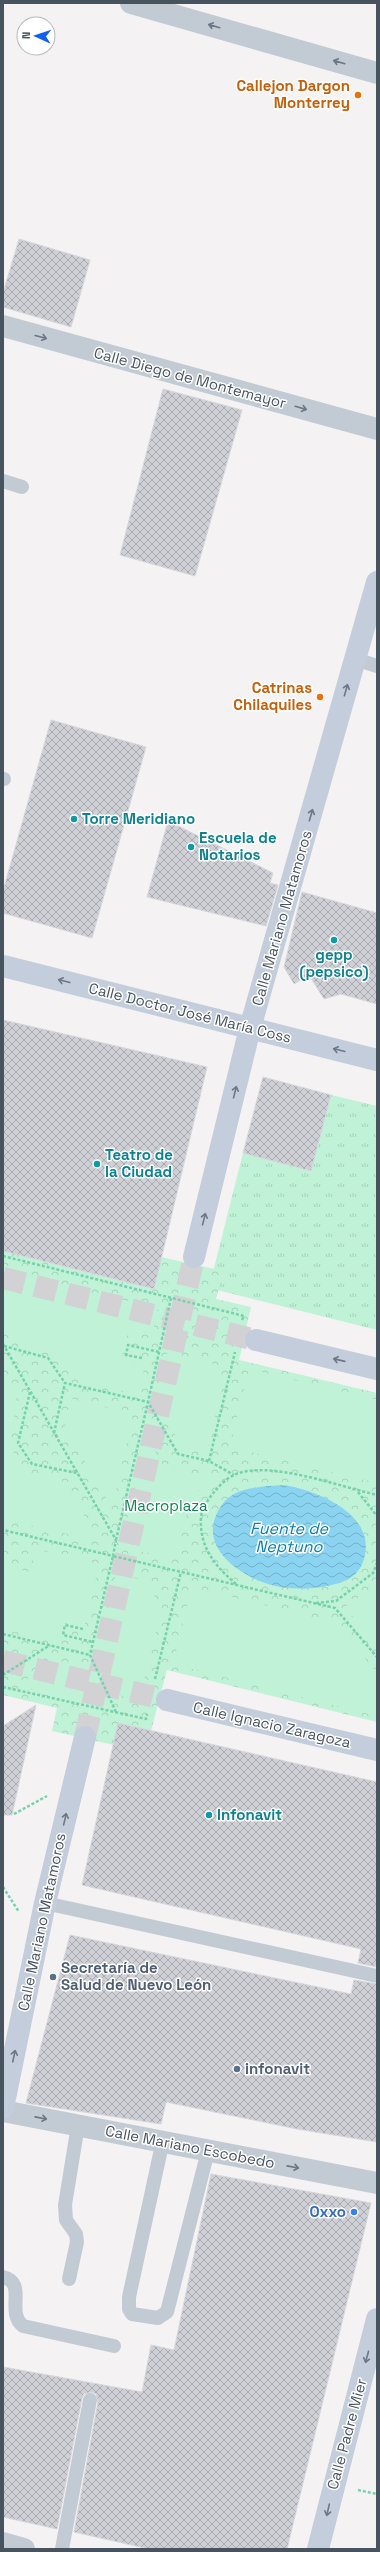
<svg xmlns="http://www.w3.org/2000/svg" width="380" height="2552" font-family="'Space Grotesk',sans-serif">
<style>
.grass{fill:url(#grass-tufts)}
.park{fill:url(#park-crowns)}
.garden{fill:#c0f2d7}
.water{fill:url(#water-waves)}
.building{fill:url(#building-cross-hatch);stroke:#d5d7dd}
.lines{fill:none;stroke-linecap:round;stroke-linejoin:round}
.secondary-tunnel{stroke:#d2d2d5;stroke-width:22;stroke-dasharray:22 11;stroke-linecap:butt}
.path{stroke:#75d2ab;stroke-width:2.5;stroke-dasharray:3 2;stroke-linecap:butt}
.lane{stroke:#c2cbd4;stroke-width:14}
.street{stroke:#c2cbd4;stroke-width:22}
.secondary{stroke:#c4cddb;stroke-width:22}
.oneway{stroke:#6d7783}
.oneway2{stroke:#6d7885}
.food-dot{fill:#e8710a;stroke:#fff;stroke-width:1.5}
.culture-dot{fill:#0f9aa8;stroke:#fff;stroke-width:1.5}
.service-dot{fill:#5c6f8a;stroke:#fff;stroke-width:1.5}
.shop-dot{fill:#3f7fe0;stroke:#fff;stroke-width:1.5}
.labels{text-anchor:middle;stroke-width:3;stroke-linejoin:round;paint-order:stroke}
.food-label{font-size:15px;font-weight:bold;fill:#c56008;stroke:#fff;text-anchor:end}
.street-label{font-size:15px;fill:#485360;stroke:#fff}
.culture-label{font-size:15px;font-weight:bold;fill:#0d838f;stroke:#fff;text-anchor:start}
.park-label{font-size:15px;fill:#138253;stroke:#fff}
.service-label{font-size:15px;font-weight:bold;fill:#4e5e75;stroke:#fff;text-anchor:start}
.shop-label{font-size:15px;font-weight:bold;fill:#366cbe;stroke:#fff;text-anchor:end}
.water-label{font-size:16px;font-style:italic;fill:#067eae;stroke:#fff}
</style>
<defs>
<pattern id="grass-tufts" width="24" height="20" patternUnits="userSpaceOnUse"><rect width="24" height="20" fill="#c0f2d7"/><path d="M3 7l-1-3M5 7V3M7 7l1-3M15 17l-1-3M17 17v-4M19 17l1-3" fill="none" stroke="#a6d1bb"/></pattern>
<pattern id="park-crowns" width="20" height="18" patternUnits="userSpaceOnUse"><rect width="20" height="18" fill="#c0f2d7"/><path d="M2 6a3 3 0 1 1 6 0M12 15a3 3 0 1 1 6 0" fill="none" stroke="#a6d1bb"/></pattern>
<pattern id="water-waves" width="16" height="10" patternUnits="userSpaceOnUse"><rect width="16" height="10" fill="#8bd4f1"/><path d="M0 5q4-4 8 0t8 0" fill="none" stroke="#74afc7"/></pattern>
<pattern id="building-cross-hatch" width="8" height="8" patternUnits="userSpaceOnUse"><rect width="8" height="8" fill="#ced0d6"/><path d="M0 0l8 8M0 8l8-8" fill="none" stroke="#a9abb1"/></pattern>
</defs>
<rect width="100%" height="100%" fill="#f4f2f2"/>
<path class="grass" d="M331,1095L377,1106V1330L209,1288L243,1153L311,1171Z"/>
<path class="park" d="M3,1251L153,1289L161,1257L223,1271L216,1299L251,1307L239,1360L377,1393V1722L167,1670L151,1731L114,1745L52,1731L57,1708L3,1695Z"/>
<path class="garden" d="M3,1272L158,1308L152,1336L128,1331L122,1358L145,1364L138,1394L78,1381L60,1355L17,1342L3,1317Z
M167,1352L214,1364L223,1383L206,1453L182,1447L155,1399Z
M249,1369L377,1400V1483L230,1447Z
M3,1375L17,1400L9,1445L27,1474L65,1482L98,1541L3,1519Z
M72,1399L133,1414L112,1508L65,1427Z
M148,1438L164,1467L218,1479L198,1490L188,1506L177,1559L139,1551L126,1523Z
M26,1547L99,1564L84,1628L65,1623L60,1642L3,1629V1566L40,1574Z
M116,1574L143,1580L162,1607L141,1692L132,1699L118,1695L98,1653Z
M377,1579V1646L345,1607L370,1590Z
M192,1587L335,1623L377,1673V1716L173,1664Z
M64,1661L85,1665L99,1698L89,1704L33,1691L27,1679Z"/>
<path class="water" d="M283,1485C317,1490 377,1514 364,1559C361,1571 351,1580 339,1583C320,1589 300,1590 280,1587C250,1582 202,1554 215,1518C219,1507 226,1497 238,1492C252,1487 268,1486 283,1485Z"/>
<path class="building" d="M19,239L90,260L71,327L3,307V293Z
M163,389L242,410L195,576L120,555Z
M51,720L146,747L92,938L3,913V891Z
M168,821L273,873L270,883L278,885L266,926L147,897Z
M302,892L377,913V1004L341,994L324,999L309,975L294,984L284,967Z
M3,1020L207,1067L154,1289L3,1251Z
M263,1077L331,1095L311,1171L243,1153Z
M36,1705L12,1815H3V1726Z
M118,1723L377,1782V1967L358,1963L361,1949L82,1885Z
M70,1935L351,1994L354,1980L377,1984V2142L297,2129L166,2102L161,2124L26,2103Z
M211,2174L371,2203L287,2549H149L74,2532L98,2402L96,2394L91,2392L84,2394L82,2398L57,2529L3,2517V2367L142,2392L151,2345L174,2350Z"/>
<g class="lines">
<path class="secondary-tunnel" d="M3,1278L256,1340
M3,1661L167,1700
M85,1737L194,1257"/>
<path class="path" d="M3,1256L244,1316L242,1320
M171,1298L148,1402L178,1454L209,1461L234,1475
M3,1344L116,1540L113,1556L3,1530
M4,1346L48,1358L65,1383
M142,1358L126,1355L128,1345L159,1352
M30,1392L18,1443L32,1464L77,1473
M54,1433L65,1383L148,1402L116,1540
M209,1461L235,1352
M358,1492L377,1516
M236,1584C215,1566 199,1547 201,1517C202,1508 209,1498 215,1491C220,1485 227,1478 234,1475C267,1459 341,1487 377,1495
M316,1603L336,1601L373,1573L377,1563
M83,1629L65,1625L63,1635L93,1642
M3,1634L90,1655
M3,1675L50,1645
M155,1679L181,1572
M3,1687L146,1719L147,1714
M116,1712L90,1655L113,1556L335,1608L377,1657
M14,1814L47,1796
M3,1887L19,1912
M358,2490L377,2494"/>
<path class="lane" d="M3,481L22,487
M355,659L377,666
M3,779H4
M45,1903L377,1976
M163,2140L129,2297V2309L132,2314L158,2318L167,2312L208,2151
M3,2277C28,2283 5,2312 23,2326L114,2346
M69,2279L77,2242L76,2234L66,2220L65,2205L78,2125
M62,2549L90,2400"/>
<path class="street" d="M131,3L377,73
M3,326L377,429
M3,2111L377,2183
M3,2543L24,2549"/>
<path class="secondary" d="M3,966L377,1060
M194,1257L250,1028L377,582
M256,1340L377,1369
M167,1700L377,1750
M3,2108L45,1903L85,1737
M318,2549L377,2319"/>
</g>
<defs><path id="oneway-shaft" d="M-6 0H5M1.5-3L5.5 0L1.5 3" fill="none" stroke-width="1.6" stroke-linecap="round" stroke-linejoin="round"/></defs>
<g class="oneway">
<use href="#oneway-shaft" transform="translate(214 26) rotate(-164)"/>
<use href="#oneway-shaft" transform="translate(339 62) rotate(-164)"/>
<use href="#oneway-shaft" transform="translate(41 337) rotate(15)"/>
<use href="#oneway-shaft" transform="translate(301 408) rotate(16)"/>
<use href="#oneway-shaft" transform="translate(41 2118) rotate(11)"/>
<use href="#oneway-shaft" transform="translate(293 2167) rotate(11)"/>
</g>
<g class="oneway2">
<use href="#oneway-shaft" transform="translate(346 690) rotate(-74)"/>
<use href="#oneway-shaft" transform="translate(311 815) rotate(-74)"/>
<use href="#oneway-shaft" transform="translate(64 981) rotate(-166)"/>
<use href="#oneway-shaft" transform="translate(339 1050) rotate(-166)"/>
<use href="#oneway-shaft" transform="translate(235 1092) rotate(-76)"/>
<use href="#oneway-shaft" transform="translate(204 1219) rotate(-76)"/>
<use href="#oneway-shaft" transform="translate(339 1360) rotate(-167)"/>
<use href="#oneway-shaft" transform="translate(65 1819) rotate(-77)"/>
<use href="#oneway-shaft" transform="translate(14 2056) rotate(-78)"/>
<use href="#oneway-shaft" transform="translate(367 2357) rotate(105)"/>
<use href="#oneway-shaft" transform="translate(328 2510) rotate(103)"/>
</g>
<g class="food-dot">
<circle cx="358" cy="95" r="4"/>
<circle cx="320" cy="697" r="4"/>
</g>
<g class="culture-dot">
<circle cx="74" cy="819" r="4"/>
<circle cx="191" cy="847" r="4"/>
<circle cx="334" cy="940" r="4"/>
<circle cx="97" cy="1164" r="4"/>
<circle cx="209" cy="1815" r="4"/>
</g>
<g class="service-dot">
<circle cx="53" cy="1977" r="4"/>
<circle cx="237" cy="2069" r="4"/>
</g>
<circle class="shop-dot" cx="354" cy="2212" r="4"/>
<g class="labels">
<g class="food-label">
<text x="350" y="91">Callejon Dargon<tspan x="350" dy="17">Monterrey</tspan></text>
<text x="312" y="693">Catrinas<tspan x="312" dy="17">Chilaquiles</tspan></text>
</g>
<g class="street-label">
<text transform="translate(190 378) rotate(15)" y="5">Calle Diego de Montemayor</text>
<text transform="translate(282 918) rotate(-74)" y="5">Calle Mariano Matamoros</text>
<text transform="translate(190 1013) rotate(14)" y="5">Calle Doctor José María Coss</text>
<text transform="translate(272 1725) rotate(13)" y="5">Calle Ignacio Zaragoza</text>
<text transform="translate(42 1922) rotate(-78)" y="5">Calle Mariano Matamoros</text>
<text transform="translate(190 2147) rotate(11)" y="5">Calle Mariano Escobedo</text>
<text transform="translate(347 2434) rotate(-75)" y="5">Calle Padre Mier</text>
</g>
<g class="culture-label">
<text x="82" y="824">Torre Meridiano</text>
<text x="199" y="843">Escuela de<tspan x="199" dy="17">Notarios</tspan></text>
<text x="334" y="960" text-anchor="middle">gepp<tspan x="334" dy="17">(pepsico)</tspan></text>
<text x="105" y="1160">Teatro de<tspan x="105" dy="17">la Ciudad</tspan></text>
<text x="217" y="1820">Infonavit</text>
</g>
<g class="park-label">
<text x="166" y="1511">Macroplaza</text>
</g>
<g class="service-label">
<text x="61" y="1973">Secretaría de<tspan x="61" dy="17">Salud de Nuevo León</tspan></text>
<text x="245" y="2074">infonavit</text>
</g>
<g class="shop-label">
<text x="346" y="2217">Oxxo</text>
</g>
<g class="water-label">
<text x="289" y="1534">Fuente de<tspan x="289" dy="18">Neptuno</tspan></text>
</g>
</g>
<rect width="380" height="2552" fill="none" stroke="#485360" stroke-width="8"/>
<g transform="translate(36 36) rotate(273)"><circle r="19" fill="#ffffff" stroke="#b6babf"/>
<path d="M0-3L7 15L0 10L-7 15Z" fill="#1161ef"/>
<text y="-6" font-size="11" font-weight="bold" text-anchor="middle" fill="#485360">N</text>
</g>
</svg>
